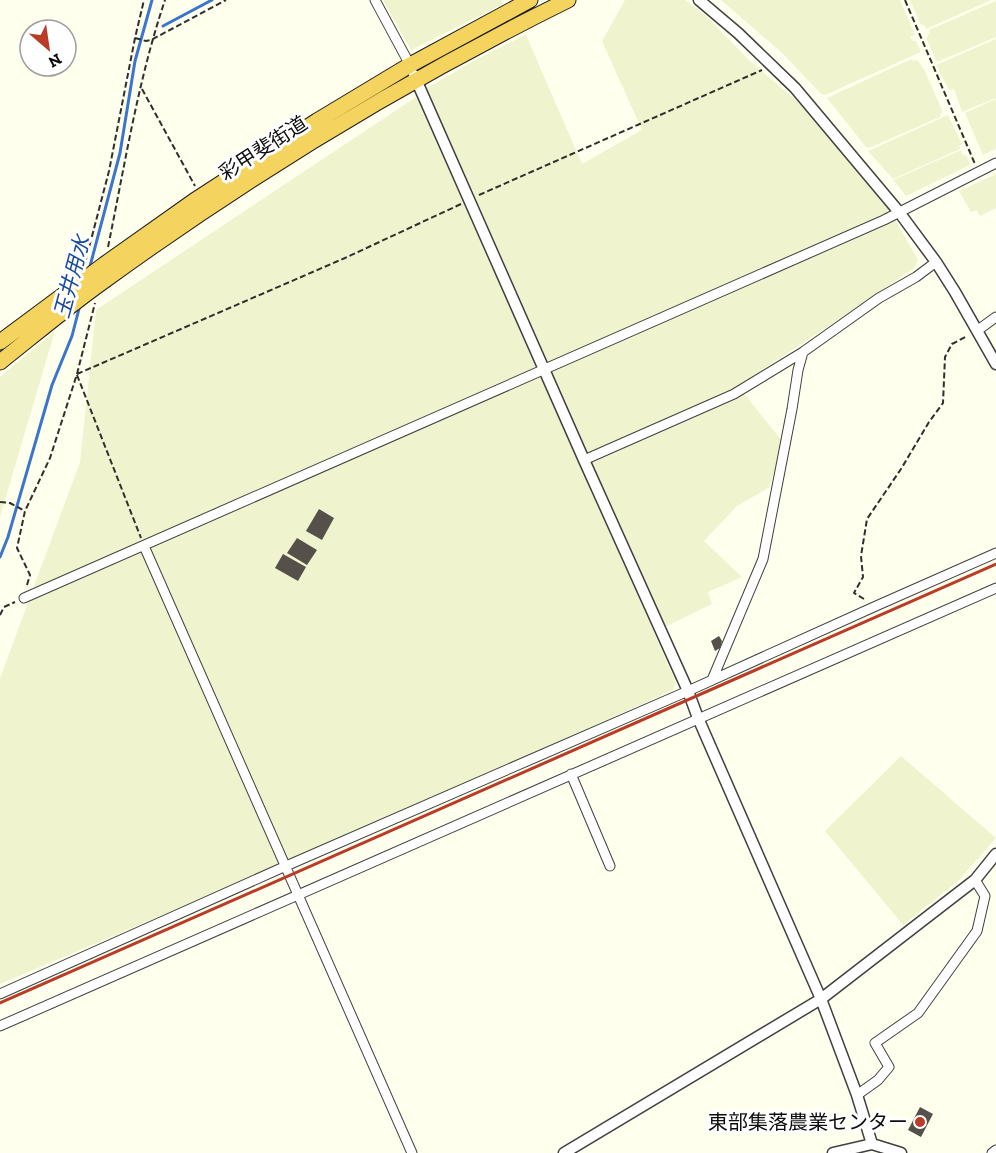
<svg xmlns="http://www.w3.org/2000/svg" width="996" height="1153" font-family="'Zilla Slab','Noto Sans JP',serif">
<style>
.farmland{fill:#f0f4ce}
.lines{fill:none;stroke-linecap:round;stroke-linejoin:round}
.stream{stroke:#3b76cb;stroke-width:3}
.building{fill:#555049}
.minor-casing{stroke:#404040;stroke-width:11}
.tertiary-casing{stroke:#404040;stroke-width:13}
.trunk-casing{stroke:#1e1e1e;stroke-width:17}
.path{stroke:#2f2f2f;stroke-width:2;stroke-dasharray:6 3;stroke-linecap:butt}
.minor{stroke:#fff;stroke-width:9}
.tertiary{stroke:#fff;stroke-width:10}
.trunk{stroke:#f4d45f;stroke-width:15}
.rail{stroke:#ba3c27;stroke-width:3}
.poi-dot{fill:#ba3c27;stroke:#fff;stroke-width:2}
.labels{text-anchor:middle;stroke-width:6;stroke-linejoin:round;paint-order:stroke}
.street-label{font-size:20px;fill:#0d0d0d;stroke:#fff}
.poi-label{font-size:20px;fill:#0d0d0d;stroke:#fff;text-anchor:end}
.water-label{font-size:21px;font-style:italic;fill:#194a9c;stroke:#fff}
</style>
<rect width="100%" height="100%" fill="#ffffed"/>
<path class="farmland" d="M383,0H502L503,4L411,50Z
M625,0H685L704,14L749,60L798,102L858,170L889,209L918,260L914,268L869,299L738,386L782,441L770,487L737,506L704,541L742,577L708,592L712,604L665,627L427,88L475,60L526,35L582,164L642,130L602,41Z
M721,0H900L915,35L910,37L913,41H916L921,52L825,95L821,94L782,53Z
M910,0H991L926,29L924,25H921Z
M996,1V37L937,62L926,38L928,37V34H930L929,30Z
M996,39V98L962,112L954,89L949,90L936,65Z
M911,59L914,61L917,60L924,69L942,110L940,117L869,148L866,147L827,98Z
M416,97L542,377L676,683L673,690L372,826L0,984V678L80,462L96,310Z
M996,99V149L983,155L965,113Z
M948,115L962,144L959,146L960,149L893,179L868,151Z
M961,150L962,154L967,156L970,165L906,196L893,180Z
M996,174V208L980,216L977,210L971,212L959,191Z
M55,331L0,517V377Z
M901,756L996,838L958,881L903,925L825,831Z"/>
<g class="lines">
<path class="stream" d="M163,26L212,0
M89,270L120,153L135,61L152,0
M0,557L8,537L52,385L72,336L80,305"/>
</g>
<path class="building" d="M319,509L334,518L322,540L306,531Z
M297,538L317,550L307,565L287,553Z
M283,554L306,567L298,581L275,568Z
M719,636L722,641L720,648L715,651L711,641Z
M920,1107L933,1114L921,1137L908,1130Z"/>
<g class="lines">
<defs>
<path id="minor" d="M375,0L410,65
M978,330L996,317
M584,460L734,394L803,352L879,298L916,277L936,262
M144,546L412,1153
M24,598L884,220L996,163
M712,680L763,559L792,409L798,370L803,352
M571,774L610,866
M0,994L286,866L688,691L876,606L996,553
M0,1026L996,588
M857,1095L878,1080L889,1067L875,1043L918,1013L977,931L985,896L975,880
M992,1153L996,1150"/>
<path id="tertiary" d="M699,0L738,33L795,88L899,212L936,262L955,292L996,364
M414,75L584,460L688,691L698,718L821,999L857,1095L872,1144
M564,1153L821,999L975,880L996,854
M833,1153L872,1144L901,1153"/>
<path id="trunk" d="M0,342L105,264L194,201L317,121L410,65L530,0
M0,362C33,336 66,308 101,283C248,176 404,81 568,0"/>
</defs>
<use href="#minor" class="minor-casing"/>
<use href="#tertiary" class="tertiary-casing"/>
<use href="#trunk" class="trunk-casing"/>
<path class="path" d="M905,0L975,164
M135,38L146,41L151,40L226,0
M142,89L195,186
M479,195L762,70
M108,247C125,164 138,80 165,0
M85,263L109,171L135,38L144,0
M77,374L345,258L461,204
M77,375L141,538
M0,502L10,503L25,511
M27,585L30,575L17,548L25,511L50,458L77,374L95,303
M864,599L854,593L863,577L861,556L867,519L901,469L929,422L943,403L945,357L952,344L967,336
M0,615L4,607L15,602"/>
<use href="#minor" class="minor"/>
<use href="#tertiary" class="tertiary"/>
<use href="#trunk" class="trunk"/>
<path class="rail" d="M0,1003L996,564"/>
</g>
<circle class="poi-dot" cx="920" cy="1122" r="6"/>
<g class="labels">
<g class="street-label">
<text transform="translate(263 148) rotate(-33)" y="7">彩甲斐街道</text>
</g>
<g class="poi-label">
<text x="908" y="1129">東部集落農業センター</text>
</g>
<g class="water-label">
<text transform="translate(72 277) rotate(-75)" y="7">玉井用水</text>
</g>
</g>
<g transform="translate(48 48) rotate(151)"><circle r="28" fill="#ffffff" stroke="#9e9e9e" stroke-width="1.5"/>
<path d="M0-4.5L10 22L0 15L-10 22Z" fill="#ba3c27"/>
<text y="-9" font-size="16" font-weight="bold" text-anchor="middle" fill="#0d0d0d">N</text>
</g>
</svg>
